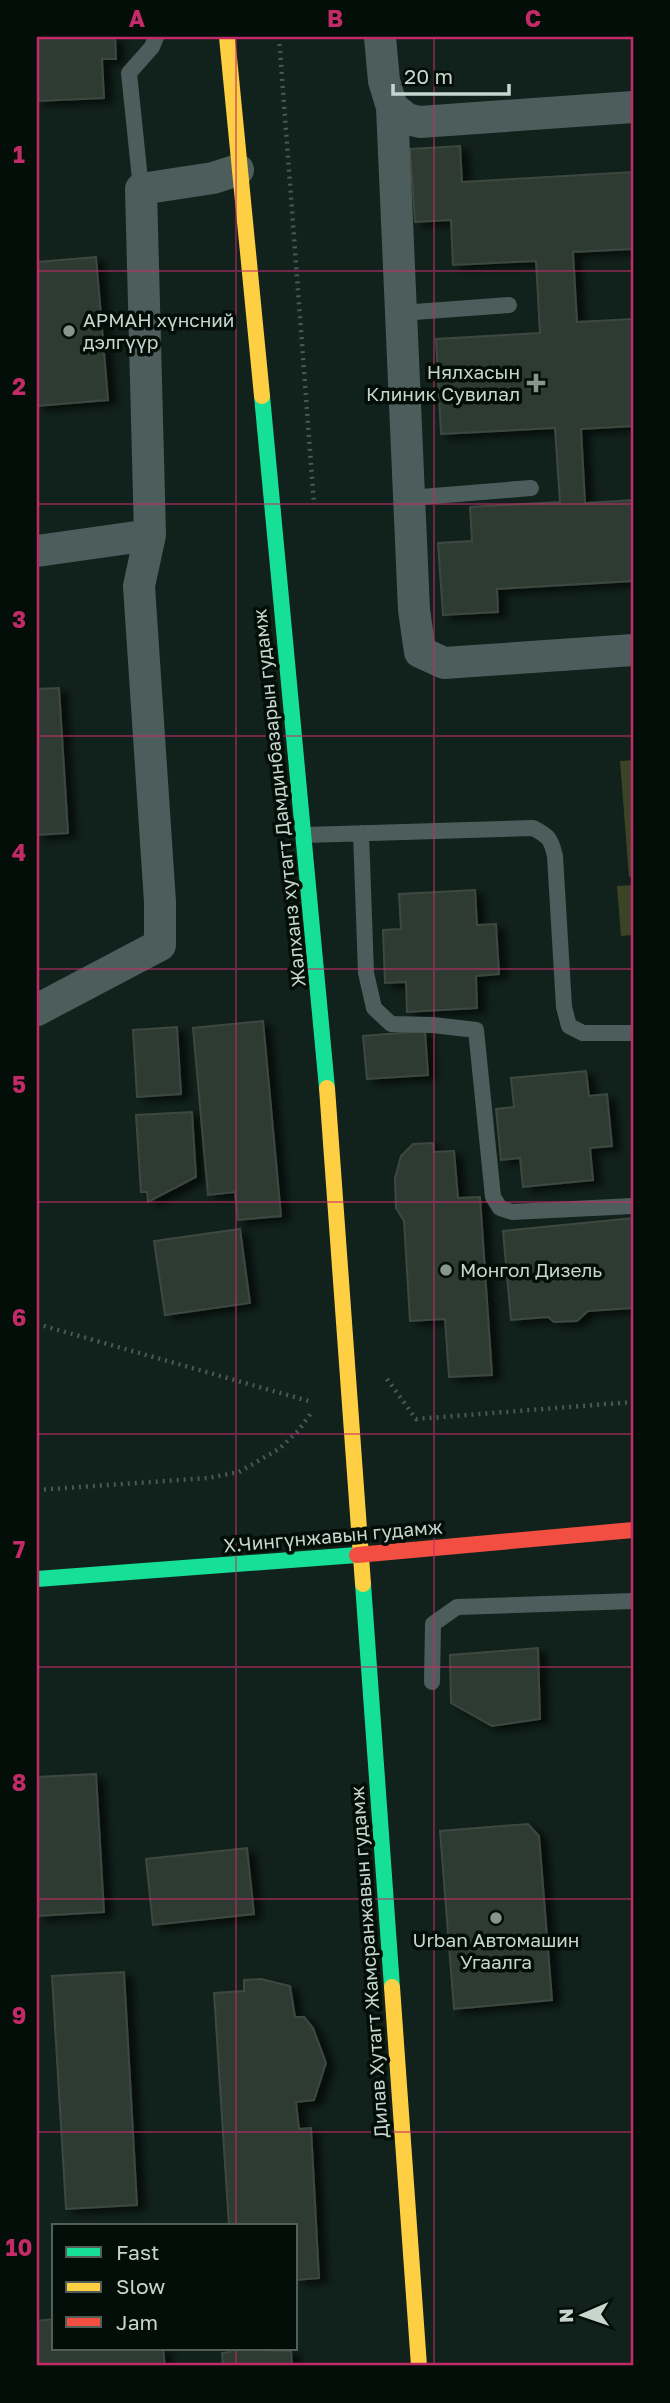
<svg xmlns="http://www.w3.org/2000/svg" width="670" height="2403" font-family="'Golos Text',sans-serif">
<style>
.green{fill:#3b4425}
.building{fill:#2f3a33;stroke:#3d4841;stroke-width:2;filter:url(#shadow)}
.lines{fill:none;stroke-linecap:round;stroke-linejoin:round}
.path{stroke:#4b5856;stroke-width:4.5;stroke-dasharray:2 5;stroke-linecap:butt}
.lane{stroke:#4d5d5c;stroke-width:16}
.street{stroke:#4d5d5c;stroke-width:32}
.fast{stroke:#16e098;stroke-width:16}
.slow{stroke:#ffcf43;stroke-width:16}
.jam{stroke:#f24e42;stroke-width:16}
.grid{fill:none;stroke:#c22b67;stroke-width:2;stroke-opacity:0.55}
.poi-dot{fill:#879790;stroke:#040e09;stroke-width:2.5}
.labels{text-anchor:middle;stroke-width:7;stroke-linejoin:round;paint-order:stroke}
.poi-label{font-size:19px;fill:#c6d6cf;stroke:#040e09;text-anchor:start}
.street-label{font-size:19px;fill:#c6d6cf;stroke:#040e09}
.neatline{fill:none;stroke:#c22b67;stroke-width:2.5}
.grid-label{font-size:23px;text-anchor:middle;font-weight:bold;fill:#c22b67}
</style>
<defs>
<filter id="shadow"><feDropShadow dx="8" dy="4.5" stdDeviation="3.5" flood-color="#0009"/></filter>
</defs>
<rect width="100%" height="100%" fill="#11211b"/>
<path class="green" d="M633,760V876L629,877L620,761Z
M633,885V935L621,936L617,886Z"/>
<path class="building" d="M37,37H115L116,59H102L104,98L37,101Z
M460,146L462,182L633,172V249L573,252L577,322L633,319V426L581,429L585,503L633,500V581L497,589L498,612L443,615L438,543L472,541L470,507L560,502L555,428L441,434L436,339L540,333L536,261L453,265L451,220L415,222L410,149Z
M96,257L108,400L37,406V262Z
M59,688L68,833L37,835V689Z
M475,890L477,925L496,924L499,974L476,976L477,1008L407,1012L406,982L385,983L383,930L401,929L399,894Z
M263,1021L281,1216L238,1220L235,1192L208,1195L193,1028Z
M177,1027L181,1094L137,1097L133,1030Z
M425,1031L428,1075L367,1079L363,1036Z
M586,1071L589,1096L607,1094L612,1146L590,1148L593,1180L523,1187L520,1158L501,1160L496,1109L514,1107L511,1078Z
M192,1112L196,1177L148,1202L147,1192H141L136,1115Z
M433,1143L434,1152L454,1151L458,1198L480,1197L492,1375L449,1377L445,1319L410,1321L404,1221L396,1208L395,1178L401,1156L413,1144Z
M633,1218V1308L588,1311L577,1321L554,1322L548,1317L511,1320L503,1231Z
M240,1229L250,1303L165,1315L154,1241Z
M538,1648L540,1719L492,1726L451,1703L450,1655Z
M96,1774L104,1912L37,1916V1777Z
M528,1824L539,1836L552,2000L454,2009L440,1831Z
M247,1848L254,1914L153,1925L146,1859Z
M124,1972L137,2205L66,2209L52,1976Z
M261,1979L290,1986L295,2017H304L313,2028L326,2063L314,2100L296,2102L299,2129L311,2128L319,2278L296,2280V2226H229L214,1993L244,1991V1980Z
M54,2319V2349H163L165,2366H37V2321Z
M230,2349L291,2351L292,2366H223L222,2353L230,2352Z"/>
<g class="lines">
<path class="path" d="M279,37L314,504
M37,1324L312,1402
M387,1379L416,1419L633,1402
M37,1490L208,1478L239,1472L279,1449L298,1431L311,1413"/>
<path class="lane" d="M141,189L129,73L152,47L156,37
M401,313L509,305
M409,498L531,488
M361,833L366,973L374,1008L391,1024L433,1025L476,1030L493,1197L500,1208L512,1212L633,1206
M305,835L533,828C549,836 551,839 555,856L564,1007L569,1026L583,1033H633
M432,1682L433,1624L457,1607L633,1601"/>
<path class="street" d="M380,37L384,81L392,107L414,610L420,652L444,663L633,650
M392,107L407,119L420,122L633,107
M37,551L150,535
M37,1010L160,945V902L139,586L150,535L141,189L213,178L238,170"/>
<path class="fast" d="M262,396L327,1088
M37,1579L357,1555
M363,1584L392,1987"/>
<path class="slow" d="M227,37L262,396
M327,1088L363,1584
M392,1987L419,2366"/>
<path class="jam" d="M357,1555L633,1530"/>
</g>
<path class="grid" d="M236,37V2226M434,37V2366M37,271H633M37,504H633M37,736H633M37,969H633M37,1202H633M37,1434H633M37,1667H633M37,1899H633M37,2132H633M236,2349V2366"/>
<g class="poi-dot">
<circle cx="69" cy="331" r="7"/>
<path d="M532.5 372.5h7v7h7v7h-7v7h-7v-7h-7v-7h7z"/>
<circle cx="446" cy="1270" r="7"/>
<circle cx="496" cy="1918" r="7"/>
</g>
<g class="labels">
<g class="poi-label">
<text x="83" y="327">АРМАН хүнсний<tspan x="83" dy="22">дэлгүүр</tspan></text>
<text x="520" y="379" text-anchor="end">Нялхасын<tspan x="520" dy="22">Клиник Сувилал</tspan></text>
<text x="460" y="1277">Монгол Дизель</text>
<text x="496" y="1947" text-anchor="middle">Urban Автомашин<tspan x="496" dy="22">Угаалга</tspan></text>
</g>
<g class="street-label">
<text transform="translate(279 798) rotate(-96)" y="7">Жалханз хутагт Дамдинбазарын гудамж</text>
<text transform="translate(333 1536) rotate(-5)" y="7">Х.Чингүнжавын гудамж</text>
<text transform="translate(369 1962) rotate(-94)" y="7">Дилав Хутагт Жамсранжавын гудамж</text>
</g>
</g>
<rect width="670" height="2403" fill="none" stroke="#040e09" stroke-width="77"/>
<rect x="52" y="2224" width="245" height="126" fill="#040e09" stroke="#525e58" stroke-width="2"/>
<rect x="66" y="2247" width="35" height="10" fill="#16e098" stroke="#525e58" stroke-width="2"/>
<text x="116" y="2260" font-size="21" fill="#c6d6cf">Fast</text>
<rect x="66" y="2282" width="35" height="10" fill="#ffcf43" stroke="#525e58" stroke-width="2"/>
<text x="116" y="2294" font-size="21" fill="#c6d6cf">Slow</text>
<rect x="66" y="2317" width="35" height="10" fill="#f24e42" stroke="#525e58" stroke-width="2"/>
<text x="116" y="2330" font-size="21" fill="#c6d6cf">Jam</text>
<g transform="translate(583 2315) rotate(268)" stroke="#040e09" stroke-width="5" paint-order="stroke">
<path d="M0-5L12 26L0 18L-12 26Z" fill="#c6d6cf"/>
<text y="-10" font-size="19" font-weight="bold" text-anchor="middle" fill="#c6d6cf">N</text>
</g>
<path d="M393 84v10h116v-10" fill="none" stroke="#c6d6cf" stroke-width="3.5"/>
<text x="404" y="84" font-size="21" fill="#c6d6cf" stroke="#040e09" stroke-width="5" paint-order="stroke">20 m</text>
<rect x="38" y="38" width="594" height="2326" class="neatline"/>
<g class="grid-label">
<text x="137" y="27">A</text>
<text x="335" y="27">B</text>
<text x="533" y="27">C</text>
<text x="19" y="163">1</text>
<text x="19" y="395">2</text>
<text x="19" y="628">3</text>
<text x="19" y="861">4</text>
<text x="19" y="1093">5</text>
<text x="19" y="1326">6</text>
<text x="19" y="1558">7</text>
<text x="19" y="1791">8</text>
<text x="19" y="2024">9</text>
<text x="19" y="2256">10</text>
</g>
</svg>
